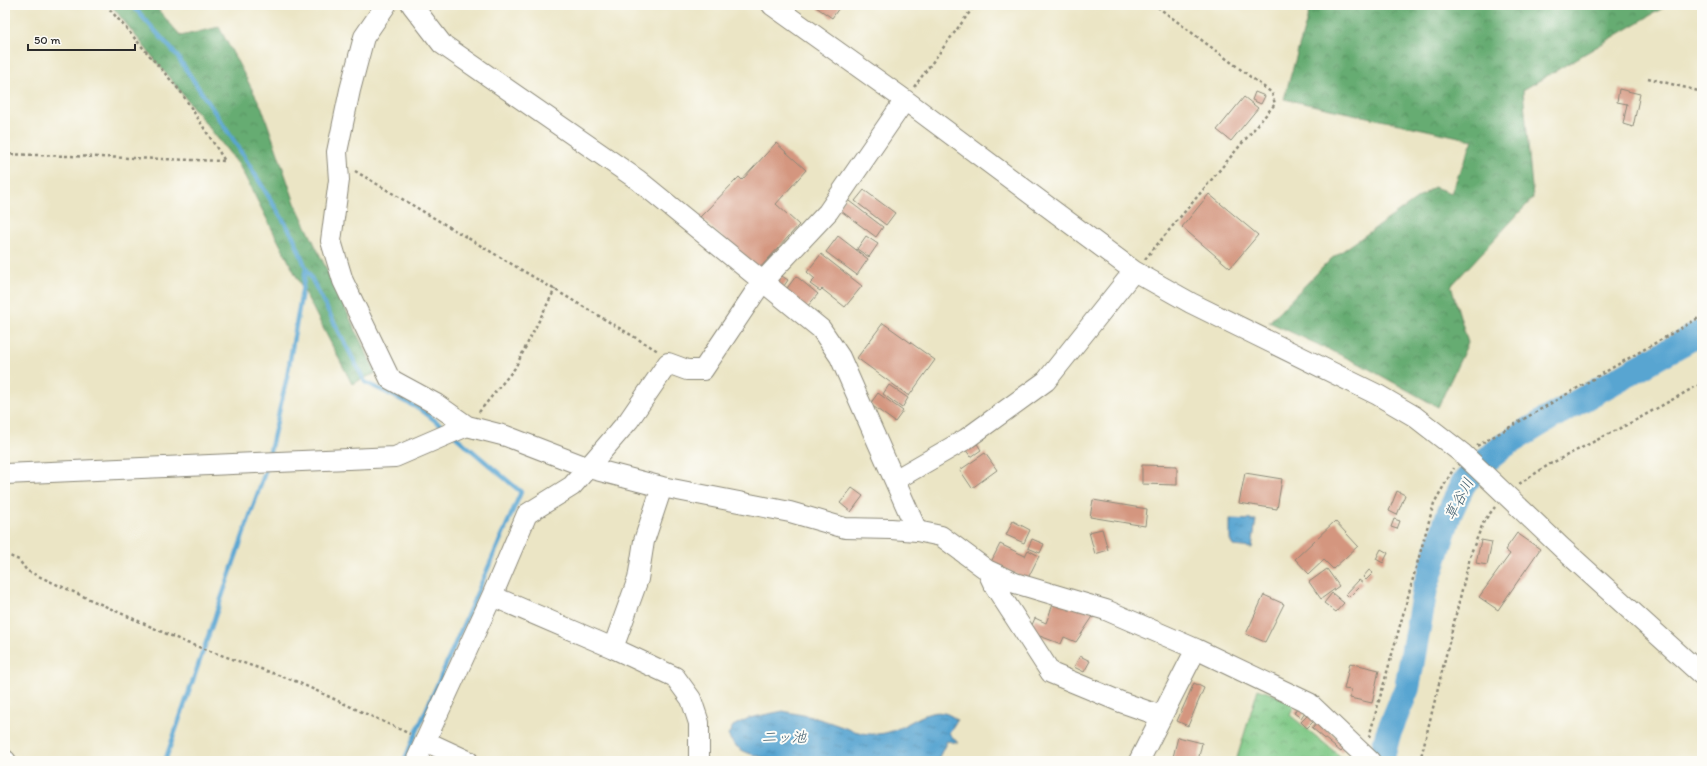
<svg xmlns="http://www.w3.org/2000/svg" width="1707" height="766" font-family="Itim,'Klee One',sans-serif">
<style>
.forest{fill:url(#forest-crowns);stroke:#486c4e}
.park{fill:url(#park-crowns);stroke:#547958}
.water{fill:url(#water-ripples);stroke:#42687e}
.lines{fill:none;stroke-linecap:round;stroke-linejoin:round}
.stream{stroke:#58a5d1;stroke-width:4.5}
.river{stroke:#58a5d1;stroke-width:26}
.building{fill:#d4967f}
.minor-casing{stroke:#8b8878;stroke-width:22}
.path{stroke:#8b8878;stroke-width:2.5;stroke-dasharray:3 3;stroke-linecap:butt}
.minor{stroke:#fff;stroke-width:20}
.labels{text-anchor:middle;stroke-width:4;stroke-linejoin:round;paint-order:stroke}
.water-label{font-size:15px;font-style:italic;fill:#3d5c6d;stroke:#fdfcf7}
</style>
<defs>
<pattern id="forest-crowns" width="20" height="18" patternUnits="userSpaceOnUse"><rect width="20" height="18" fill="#66ac72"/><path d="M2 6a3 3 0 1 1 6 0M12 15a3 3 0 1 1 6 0" fill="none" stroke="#548c5e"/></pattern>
<pattern id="park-crowns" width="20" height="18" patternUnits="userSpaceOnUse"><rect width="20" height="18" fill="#7dc784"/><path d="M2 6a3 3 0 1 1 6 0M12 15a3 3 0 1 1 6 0" fill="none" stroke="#67a26c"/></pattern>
<pattern id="water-ripples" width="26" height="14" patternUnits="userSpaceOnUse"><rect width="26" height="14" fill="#58a5d1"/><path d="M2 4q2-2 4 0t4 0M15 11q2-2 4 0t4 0" fill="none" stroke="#4987aa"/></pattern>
</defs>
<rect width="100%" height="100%" fill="#fdfcf7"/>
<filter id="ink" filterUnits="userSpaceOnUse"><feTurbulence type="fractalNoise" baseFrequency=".025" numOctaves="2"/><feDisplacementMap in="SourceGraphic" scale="8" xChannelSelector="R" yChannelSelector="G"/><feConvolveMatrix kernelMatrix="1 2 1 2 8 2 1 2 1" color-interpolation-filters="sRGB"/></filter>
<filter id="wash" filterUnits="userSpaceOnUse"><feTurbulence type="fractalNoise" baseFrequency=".012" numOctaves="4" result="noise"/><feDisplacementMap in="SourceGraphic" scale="16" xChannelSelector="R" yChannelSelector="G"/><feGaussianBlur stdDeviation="0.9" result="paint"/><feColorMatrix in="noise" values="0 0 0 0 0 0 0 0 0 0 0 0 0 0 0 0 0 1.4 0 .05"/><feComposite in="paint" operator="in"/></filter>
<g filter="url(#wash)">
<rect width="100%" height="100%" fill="#ebe5c5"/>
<path class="forest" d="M111,5H154L181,36L219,27L262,108L295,203L376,373L352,384L239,165Z
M1311,5H1515L1534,7L1535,5H1668L1523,90L1533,198L1451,286L1468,343L1438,407L1360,364L1269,322L1331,259L1434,187L1451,193L1473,140L1284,99Z"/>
<path class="park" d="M1258,689L1295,702L1290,715L1346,761H1236Z"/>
<path class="water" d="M1230,519L1256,520L1252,548L1233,546L1230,540Z
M783,711C795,714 807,715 819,719C838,724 859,736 878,734C909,732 930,697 957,720L949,733L958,743L947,741L937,761H781C763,757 736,755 728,735L733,726L749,718Z"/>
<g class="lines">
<path class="stream" d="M132,5L175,53L238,147L293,236L306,268L365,382L420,409L446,429
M269,456L287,377L306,268
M165,761L265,472
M404,761L521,492L456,437"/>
<path class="river" d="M1381,761L1388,734L1407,688L1425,589L1449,514L1463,484L1480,465L1505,445L1551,417L1702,332"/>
</g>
<g id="blocks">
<path class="building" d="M813,5H841L832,18Z
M1619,89L1640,94L1633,127L1623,124L1627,104L1617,102Z
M1255,92L1265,96L1261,104L1252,100Z
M1244,97L1258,108L1231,141L1217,130Z
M776,143L806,170L776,204L799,225L758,270L700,217L739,177L742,180Z
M1701,161H1702V179L1698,178Z
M864,190L895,213L886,225L855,201Z
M1209,194L1258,235L1230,268L1182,227Z
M845,198L883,227L876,237L837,208Z
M838,236L868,259L857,275L826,252Z
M866,236L878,244L869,257L857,249Z
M821,254L862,286L845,307L822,289L820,291L810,284L815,279L807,272Z
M774,271L788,280L782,289L768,280Z
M796,276L818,294L806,308L785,291Z
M883,323L935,360L909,396L857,358Z
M889,385L908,398L902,408L883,394Z
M878,393L903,411L895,422L870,404Z
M976,442L981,450L971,457L965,449Z
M985,453L997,470L972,488L960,470Z
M1142,465L1177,466V485L1142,484Z
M1245,473L1282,479L1277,509L1239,503Z
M852,488L863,496L851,512L840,503Z
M1397,491L1405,495L1397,515L1389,511Z
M1093,500L1147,509L1145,526L1090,517Z
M1394,519L1400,521L1397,529L1391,527Z
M1013,521L1030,530L1024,543L1006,535Z
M1335,521L1358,546L1333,569L1324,560L1309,574L1295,559Z
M1102,529L1108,550L1095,554L1089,532Z
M1517,533L1540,549L1498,610L1479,597L1510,554L1505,550Z
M1032,539L1044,544L1040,553L1028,548Z
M1481,540L1492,542L1487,565L1476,563Z
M1000,544L1025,556L1028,550L1039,556L1027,580L991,562Z
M1381,549L1388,553L1383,563L1376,559Z
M1327,569L1339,586L1321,599L1309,582Z
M1369,570L1373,573L1366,580L1363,577Z
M1359,580L1363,583L1349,597L1346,594Z
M1332,593L1344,603L1336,612L1324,603Z
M1264,595L1284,604L1265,642L1246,634Z
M1055,599L1096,612L1076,642L1064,637L1061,644L1029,632L1035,618L1046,623Z
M1080,656L1090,661L1084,672L1074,667Z
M1350,663L1379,670L1372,703L1350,698L1351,690L1344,689Z
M1194,683L1204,688L1188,726L1177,721Z
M1298,706L1305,712L1301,718L1294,713Z
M1310,713L1316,719L1307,728L1301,722Z
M1318,721L1346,746L1341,752L1312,728Z
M1178,737L1202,743L1198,761H1172Z"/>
</g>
</g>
<g filter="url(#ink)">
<use href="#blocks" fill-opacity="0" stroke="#8b8878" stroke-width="1"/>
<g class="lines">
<defs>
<path id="minor" d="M386,5L364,37L350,90L337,152L339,180L331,241L343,281L390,379L436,404L467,426L506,436L589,468L662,487L790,512L845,528L891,529L917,531L941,536L987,570L1015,583L1106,610L1196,649L1309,703L1370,761
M412,5L442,44L638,180L821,329L840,357L917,531
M772,5L905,100L1134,271L1191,303L1378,395L1414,416L1463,454L1563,549L1702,675
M5,474L395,457L467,426
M895,480L966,439L1046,381L1134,271
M662,487L644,541L638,579L613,648L675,677L691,699L699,723V761
M987,570L994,585L1051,673L1121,702L1161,716
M492,596L613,648
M425,741L468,761
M5,760L6,761
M416,761L492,596L527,514L572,486L629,420L668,363L687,370H703L762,282L828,212L905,100
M1139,761L1196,649"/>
</defs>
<use href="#minor" class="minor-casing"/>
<path class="path" d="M106,5L181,92L225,161
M1648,78L1702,92
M914,87L975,5
M5,154L225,161
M355,171L658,351
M1145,259L1275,104L1272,93L1155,5
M479,412L515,368L555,289
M1477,446L1702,316
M1519,484L1550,464L1636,420L1702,383
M5,554L19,560L27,571L187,643L295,681L410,734
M1369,737L1434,503L1454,468
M1420,761L1471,553L1484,521L1495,507"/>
<use href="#minor" class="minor"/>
</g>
</g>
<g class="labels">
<g class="water-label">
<text transform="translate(1459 499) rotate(-62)" y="5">草谷川</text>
<text x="784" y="742">二ッ池</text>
</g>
</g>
<rect width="1707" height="766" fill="none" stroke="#fdfcf7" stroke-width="20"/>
<path d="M28 44v6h107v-6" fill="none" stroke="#2b2b2b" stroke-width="2"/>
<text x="34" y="44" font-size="12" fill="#2b2b2b" stroke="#fdfcf7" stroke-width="3" paint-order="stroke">50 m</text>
</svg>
